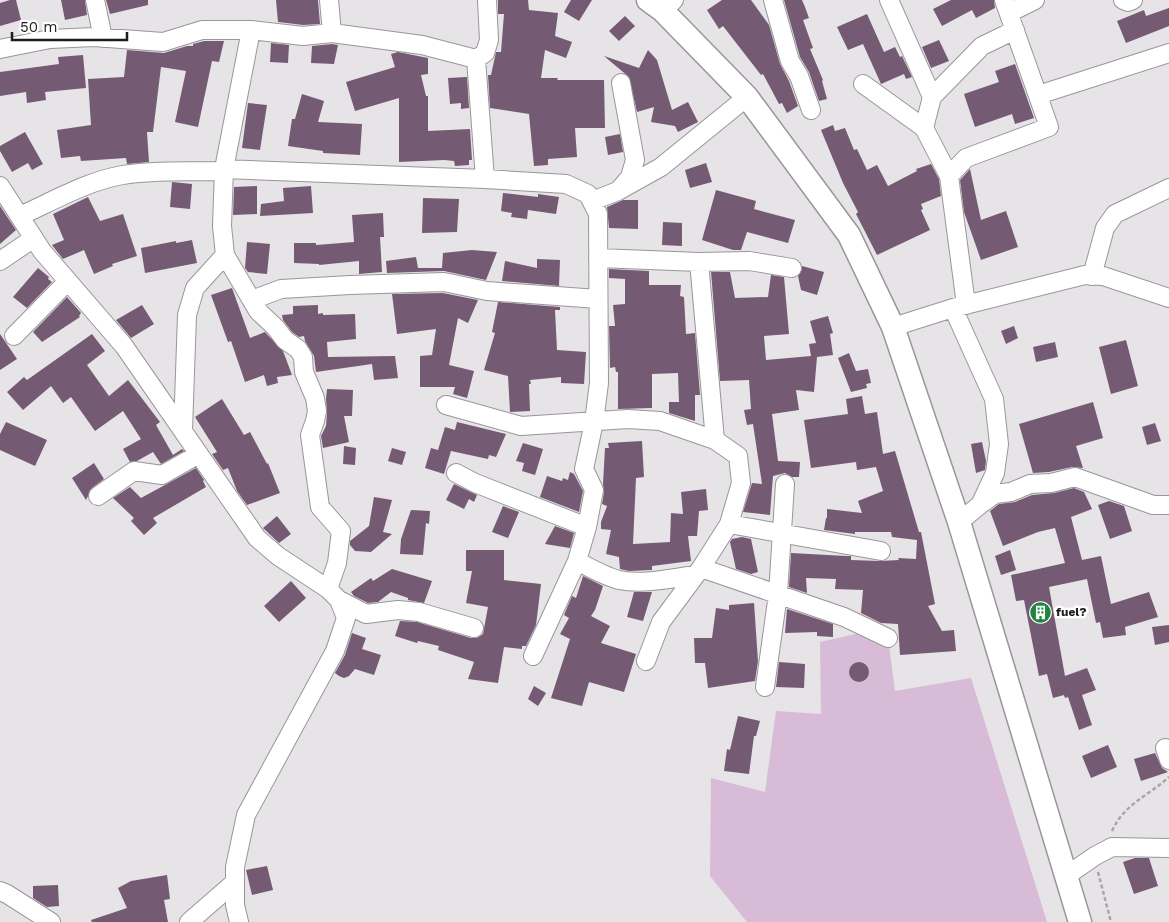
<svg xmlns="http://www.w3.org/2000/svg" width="1169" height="922" font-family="'Work Sans',sans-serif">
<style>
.green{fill:#d8bbd6}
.building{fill:#755a74}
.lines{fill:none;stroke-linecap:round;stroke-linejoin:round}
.minor-casing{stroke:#999699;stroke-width:20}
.major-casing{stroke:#999699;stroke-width:25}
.path{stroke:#a8a6a8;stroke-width:2.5;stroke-dasharray:4 2.5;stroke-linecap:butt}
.minor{stroke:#fff;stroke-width:18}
.major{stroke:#fff;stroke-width:22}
.labels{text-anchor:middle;stroke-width:5;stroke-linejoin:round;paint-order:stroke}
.poi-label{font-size:12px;font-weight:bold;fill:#1d1c1d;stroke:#fff;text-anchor:start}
</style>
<rect width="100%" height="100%" fill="#e6e4e6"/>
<path class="green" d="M860,633L889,645L895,691L971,678L1047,922H747L710,876L711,778L765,792L776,711L821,714L820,642Z"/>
<path class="building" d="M10,0H16L21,20L0,26V3Z
M61,0H85L87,15L65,20Z
M106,0H148V5L110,14Z
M276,0H318L320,24L303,25L278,22Z
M498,0H528L529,10L558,13L555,36L572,42L566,58L545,50L541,78H558L557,80H604L605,128H575L577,157L548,159V165L534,166L529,114L490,108L488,75H491L496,52H501L504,14H498Z
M571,0H592L579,21L564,12Z
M722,0H751L769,25L780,64L789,81L798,106L787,113L782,103L779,104L763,74L761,75L723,26L719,29L707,10Z
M784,0H802L805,7L809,18L803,20L813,48L810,49L823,80L822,81L827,99L819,101L809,72L800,57Z
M951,0H994L995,8L976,18L972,10L942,26L933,9Z
M1169,8V26L1126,43L1117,21L1144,10L1146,16Z
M867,14L884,52L895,47L900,57L902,56L912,77L906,79L904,74L881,84L863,44L848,50L837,27Z
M625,16L635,26L619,41L609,31Z
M939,40L949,61L931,68L922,47Z
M204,41H224L219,62L212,61L198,127L175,122L186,71L161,67L153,132H147L149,162L127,164L126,158L81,161L80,156L61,158L57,130L91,125L88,79L124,77L127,50L164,53L187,46H193V44Z
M271,43L289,45L288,63L270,62Z
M332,44L338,45L334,64L311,63L312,46Z
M648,50L657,60L672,110L688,102L698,122L678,132L675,126L651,122L654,107L637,112L629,77L604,56L639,68Z
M398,52L428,58V74L421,75L426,96H428V131L470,129L472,160H469V165L455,166L454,161L444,160L399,162V98L355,111L346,82L395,67L391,54Z
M83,55L86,88L45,92L46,100L27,103L26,92L0,96V72L59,64L58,57Z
M1015,64L1034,118L1015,124L1012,114L975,127L964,94L999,82L995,71Z
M467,77L469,108L461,109V103L450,104L448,78Z
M302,94L324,101L318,122L362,124L360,155L323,153V151L288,146L292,119H295Z
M248,103L267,105L260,150L242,148Z
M833,125L835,131L845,128L854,150L857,149L867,170L877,165L888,186L917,171L916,169L931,164L939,179L941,196L921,204L923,209L921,210L930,230L877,255L856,214L858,212L843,183L821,130Z
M25,132L43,164L32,170L28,163L12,172L0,151V146Z
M620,134L623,152L608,155L605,137Z
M706,163L712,182L690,188L685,170Z
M970,169L981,220L1006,211L1018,247L981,260L964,212L960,180Z
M172,182L192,184L190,209L170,207Z
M257,186V214L233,215L234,187Z
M311,186L313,213L260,216L261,204L284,201L283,188Z
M716,190L756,201L754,209L795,220L788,243L747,232L741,250H733L702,240Z
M503,193L538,197V194L559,197L556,214L528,210L527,219L511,217L512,213L501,211Z
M88,197L100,221L123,214L137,256L112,264L113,266L94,274L84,250L63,259L52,245L64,240L53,214Z
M423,198L459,199L457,232L422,233Z
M623,200H638V229L609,228L607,207Z
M0,206L16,230L0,244Z
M383,213L384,237H380L382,272L359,274V261L319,265V264L294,263V243H316V245L354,242L352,215Z
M663,222L682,223V246L662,245Z
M192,240L197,263L145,273L141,248L176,241V243Z
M247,242L270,244L267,274L248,272L245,268Z
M472,250L497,252L486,280L444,271L387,273L386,261L416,257L418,268H442L443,253Z
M537,259L560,260L559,286L502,281L505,261L537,268Z
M802,266L824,272L817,295L801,290L798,276L802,270Z
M38,268L49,277L48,279L52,282L27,308L13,297Z
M609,269L649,271V285H681L680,296L684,297L686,334L695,333L700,395H695V421L669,413V402H679L678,373L652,374V408L618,409V372H616L615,367L610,368L609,326H615L613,305L625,304V279L609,278Z
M711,272H730L735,298L768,297L771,275L784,277L789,334L764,336L766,360L811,356L809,344L816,343L810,321L828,316L833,333L830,334L833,355L817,357L814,392L796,390L799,410L772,414L778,461L800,462L799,477H792L785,473L773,476L770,515L743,512L752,483L762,484L753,424L747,425L744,410L751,409L749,380L720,381Z
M232,288L250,338L265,332L283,351L292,375L277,377L278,383L267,386L264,375L245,382L231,341L228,342L211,295Z
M443,293L478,300L468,323L458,318L449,365L474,371L467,398L453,394L455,387H420V356L432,355L436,329L397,334L392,294Z
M67,297L81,313L79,316L80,317L42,342L33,332Z
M498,302L560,307V310H555L557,350L586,352L584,384L561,383V377L530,380L531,384H529L530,411L510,412L508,376L484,370L495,333L492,332Z
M142,305L154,324L131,338L116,320Z
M318,305V314L323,313V315L355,314L356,339L327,342L328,357L395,356L398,378L374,380L372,364L316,372L314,356L305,341L304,336L299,337L292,332L283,320L282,315L293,314V306Z
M1014,326L1018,338L1006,344L1001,331Z
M0,334L17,359L0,370Z
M92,334L105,351L87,365L109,396L128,380L160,422L156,425L173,455L182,449L184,451L161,464L153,452L137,461L130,462L123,449L141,439L123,411L95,431L71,397L63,403L51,386L23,410L7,392L24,377L27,380Z
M1126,340L1138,386L1111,394L1099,347Z
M1055,342L1058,357L1036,362L1033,347Z
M849,353L856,371L868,369L871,383L866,384L867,388L851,392L838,358Z
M327,389L353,390L352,416H344L349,442L323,448L321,436L326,426L327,413L326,399Z
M862,396L865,414L877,412L883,454L895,451L919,532H921L935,604L928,606L942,631L954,630L956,651L900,655L898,624L881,623L861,613L863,590L835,589L836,579L806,578L807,593L789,587L791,553L846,556H851V560L880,561L899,560L898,558L916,559L917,540L892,537L891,532H855V534L824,530L826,518H827V509L862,513L858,501L883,491L876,467L857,470L856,462L811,468L804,420L848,414L846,399Z
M222,399L244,435L250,432L267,464L268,463L280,493L247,505L237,491L228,468L223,470L212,454L217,452L195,417Z
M1093,402L1103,438L1076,446L1083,468L1072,467L1049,472L1033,473L1019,424Z
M6,422L47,440L35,466L0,450V434Z
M457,422L506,434L496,457L489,455L488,459L451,451L444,474L425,468L431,448L438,450L445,427L455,430Z
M1155,423L1161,441L1147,445L1142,427Z
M642,441L644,477L636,478L633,544L670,542L671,513L683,514L681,492L706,489L708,510L699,511L697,536H688L691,561L652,566V570L629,571L620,569L619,557L606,554L611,530L601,529V522L607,506L602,504L604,492L603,484L605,448H609L608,443Z
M982,442L986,461L985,470L976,473L971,444Z
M523,443L543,449L535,475L522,471L524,463L516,461Z
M344,446L356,448L355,465L343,464Z
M392,448L406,452L402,465L388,461Z
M94,463L104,479L92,488L86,500L72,478Z
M196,468L204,480L203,481L206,487L153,518L157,523L144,535L131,521L134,518L113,498L130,487L141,498Z
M570,472L574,474L583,491L579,512L540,497L547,476L562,481L563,478L568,480Z
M454,484L477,495L474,502L469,499L464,509L446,500Z
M1074,488L1084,492L1092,509L1071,517L1082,560L1101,556L1111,604L1149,592L1158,617L1125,627L1126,635L1103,638L1100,622L1096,623L1087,579L1049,587L1065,676L1087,668L1096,690L1082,695L1092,725L1079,730L1068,697L1065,698L1064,695L1053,698L1047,674L1039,676L1024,600L1016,601L1011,575L1065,563L1055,528L1038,532L1003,546L990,511L999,504L1015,502L1032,495L1054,493Z
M374,497L392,500L383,532L392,534L371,552L355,551L350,545V541L369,526Z
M1109,501L1124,506L1132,531L1110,539L1098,505Z
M503,506L519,512L508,538L492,532Z
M411,510L430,511L429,524L426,523L423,555L400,554L401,539Z
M277,516L291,534L279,543L263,528Z
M555,526L574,533L570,548L545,544Z
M742,537L751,539L758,572L751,574L736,569L730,542L732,539Z
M466,550H504V580L541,584L536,625L526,646H522V649L504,647L498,683L468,679L474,662L438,650L439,646L418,641L417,643L395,636L400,621L417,622L471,638H477L483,634L488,607L466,603L472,571H466Z
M1010,550L1016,570L1001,575L995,556Z
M392,569L432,581L424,603L408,600V598L391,592L378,602L368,603L354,596L351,592L371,578L373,581Z
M583,576L603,586L595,610L591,616L610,626L601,643L636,654L624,692L589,682L582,706L551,698L570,639L560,634L569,618L564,615L572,596L576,598Z
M291,581L306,598L279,622L264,606Z
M634,592H652L643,621L627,617Z
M754,603L758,661L755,681L708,688L705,663H695L694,638H712L716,608L729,610V605Z
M787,609L833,624V637L817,636V632L785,633Z
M1169,625V642L1155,645L1152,627Z
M352,633L366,638L362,649L381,655L374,675L355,669L349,676L344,678L339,676L335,673L345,655Z
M779,662L805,664L804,688L776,687Z
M849 672a10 10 0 1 1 20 0a10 10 0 1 1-20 0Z
M534,686L546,693L538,706L528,699Z
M738,716L760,721L756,736H754L749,774L724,771L727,749L730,750Z
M1108,745L1117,767L1091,778L1082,756Z
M1155,753L1162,768L1168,772L1141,781L1134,759Z
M1135,858H1149L1158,886L1134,894L1123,862Z
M267,866L273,890L252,895L246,870Z
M167,875L170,899L164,900L168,922H92L91,920L127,908L118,888L131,881Z
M58,885L59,906L47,907L33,898V886Z"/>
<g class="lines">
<defs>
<path id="minor" d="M95,0L103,38
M329,0L332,33
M773,0L790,61L799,76L811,110
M889,0L932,97
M1123,0L1128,2L1133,0
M663,11L674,0
M1009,13L1035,0
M251,30L224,169L222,226L225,255L258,311L276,328L285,340L298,349L303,357L304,372L315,398L317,411L315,421L310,435L320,507L341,531L337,563L328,589
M0,49L50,39L94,37L163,42L202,30H251L303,36L332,33L422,45L476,59L485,53L489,40L487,0
M476,59L485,179
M863,84L924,128L949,176L966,305
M1038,95L1169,53
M924,128L932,97L982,46L1015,30
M949,176L966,158L1049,127L1004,0
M0,186L42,251L124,346L257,538L278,556L328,589L339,600L346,618L335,651L246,815L235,867V905L239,922
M618,191L661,167L747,97
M592,201L618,191L630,177L635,160L621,83
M20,216C53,201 87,181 123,175C154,170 187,172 219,171L224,169L485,179L566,184L588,194L598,214L599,383L594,422L584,469L594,490L587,527L577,561L533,656
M598,258L699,262L749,261L792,268
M0,261L34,238
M699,262L715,440
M1092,276L1105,228L1115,214L1169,188
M252,300L281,289L350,285L444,282L487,291L598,299
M953,308L994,399L999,444L995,473L981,503
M893,327L953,308L1085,275L1103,276L1169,298
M14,336L68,281
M446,405L521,426L628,419L660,421L715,440L738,456L741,483L729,524L701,568L661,622L646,661
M183,430L187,315L195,288L225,255
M456,473L475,483L587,527
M98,496L134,471L162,475L199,454
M959,522L981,504L995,494L1011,492L1030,484L1051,483L1075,477L1153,505H1169
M729,524L881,551
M577,561C590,568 604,576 619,580C644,585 671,578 696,575
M701,568L844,617L888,638
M339,600L366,614L398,610L419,612L474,628
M765,687L778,594L785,484
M1165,748L1169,760
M1066,876L1095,856L1112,847L1169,848
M0,891L7,894L51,922
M189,922L235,882"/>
<path id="major" d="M648,0L663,11L747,97L849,235L893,327L959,522L1080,922"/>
</defs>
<use href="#minor" class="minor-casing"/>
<use href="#major" class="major-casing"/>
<path class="path" d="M1112,831C1124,804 1148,796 1169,777
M1098,872L1111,922"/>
<use href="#minor" class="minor"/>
<use href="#major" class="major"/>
</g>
<defs>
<symbol id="building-disc" viewBox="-11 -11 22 22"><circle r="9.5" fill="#1d863c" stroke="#fff"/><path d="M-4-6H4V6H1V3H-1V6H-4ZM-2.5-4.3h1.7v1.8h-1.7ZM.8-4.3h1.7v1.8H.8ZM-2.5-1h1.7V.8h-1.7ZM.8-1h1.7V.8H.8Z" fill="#fff"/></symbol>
</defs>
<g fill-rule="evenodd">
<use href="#building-disc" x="1028" y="600" width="25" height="25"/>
</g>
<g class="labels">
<g class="poi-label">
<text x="1056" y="616">fuel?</text>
</g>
</g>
<path d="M12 32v8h115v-8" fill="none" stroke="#1d1c1d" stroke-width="2.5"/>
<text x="20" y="32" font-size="15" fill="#1d1c1d" stroke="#ffffff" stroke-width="4" paint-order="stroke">50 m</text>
</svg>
